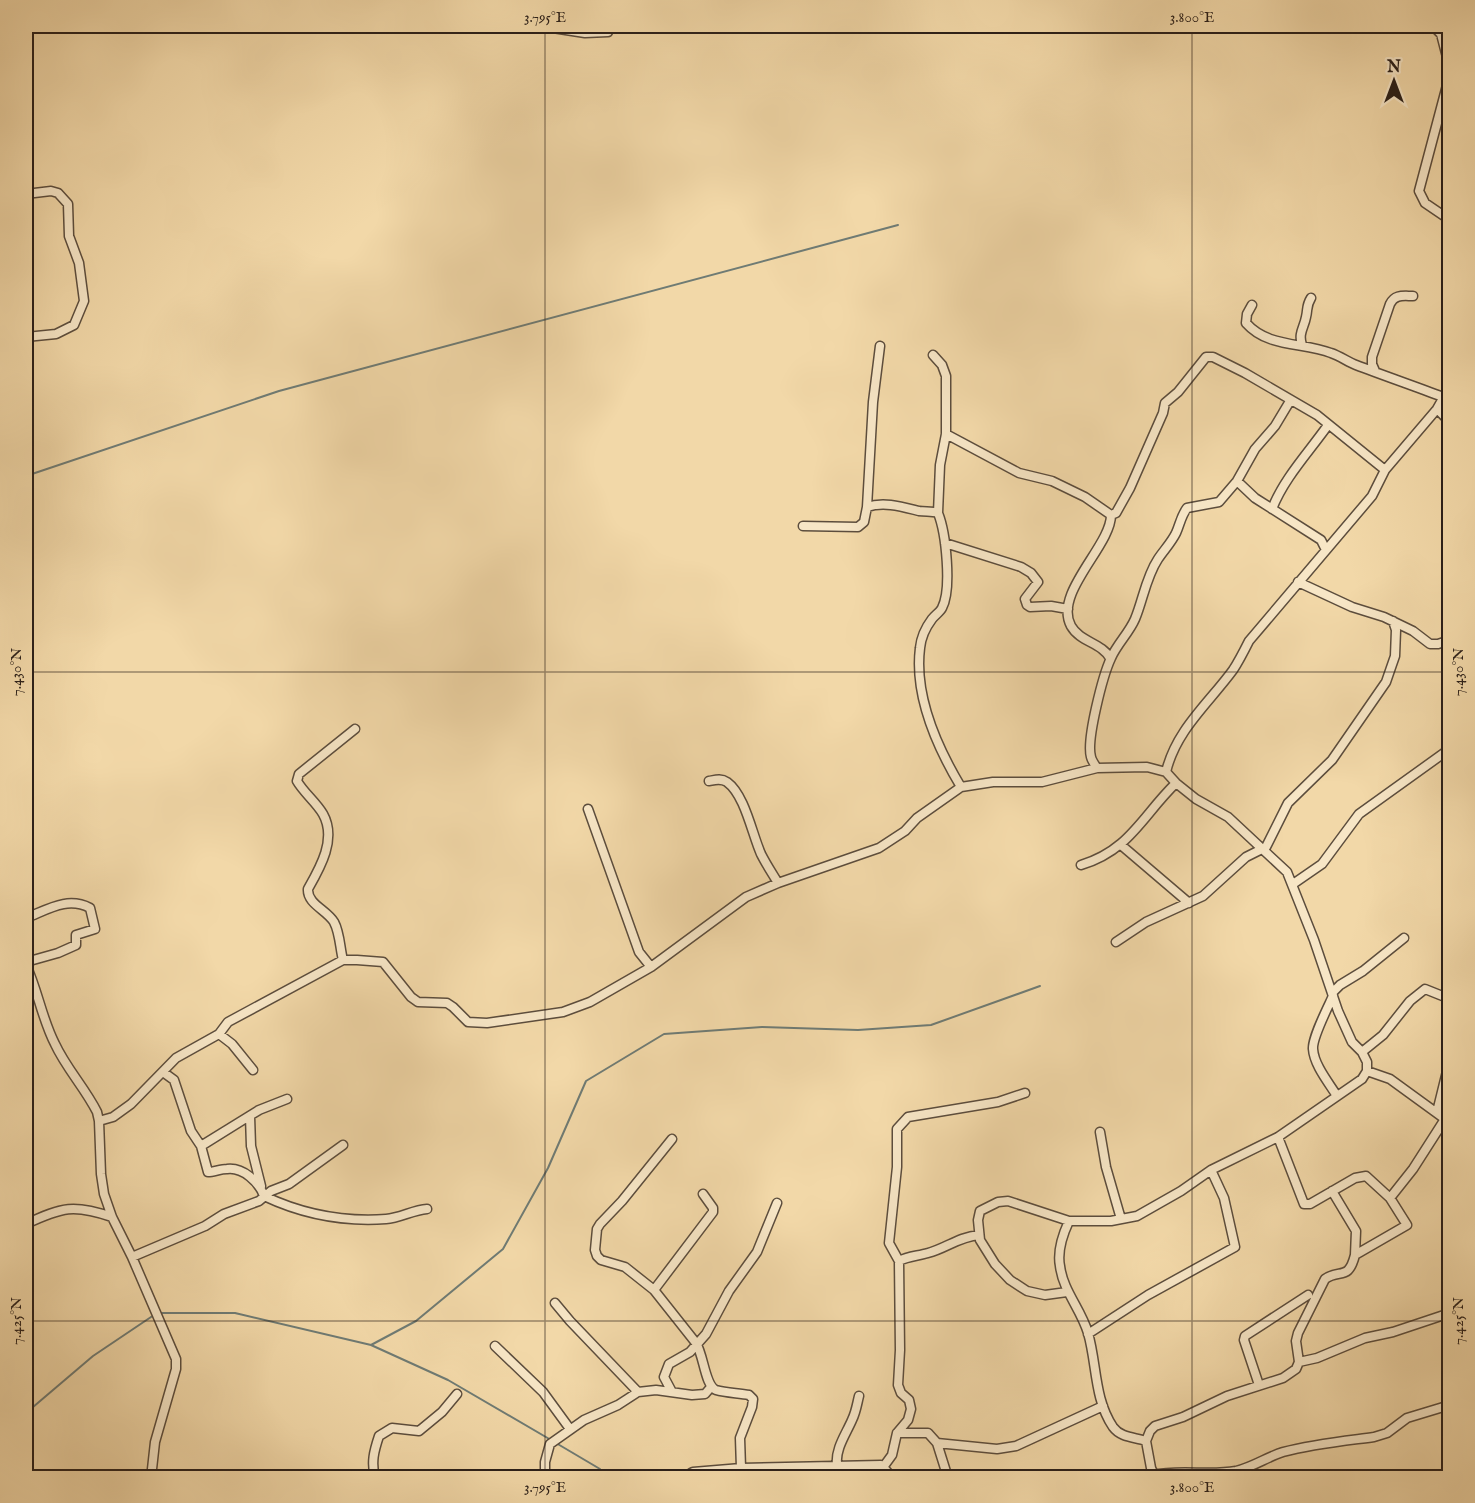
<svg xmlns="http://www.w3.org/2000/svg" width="1475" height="1503" font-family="'IM FELL English',serif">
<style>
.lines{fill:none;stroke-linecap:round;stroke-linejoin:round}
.stream{stroke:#6f7b74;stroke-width:2}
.minor-casing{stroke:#5c4d3d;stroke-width:11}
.minor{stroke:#f7e6c6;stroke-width:8}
.ticks{fill:none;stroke:#2a1f19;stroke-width:1.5;stroke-opacity:0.45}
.neatline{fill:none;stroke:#2a1f19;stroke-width:2}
.ticks-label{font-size:15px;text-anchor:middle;fill:#2a1f19}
</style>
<rect width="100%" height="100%" fill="#f2d8a8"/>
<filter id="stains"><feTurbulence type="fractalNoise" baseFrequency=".00333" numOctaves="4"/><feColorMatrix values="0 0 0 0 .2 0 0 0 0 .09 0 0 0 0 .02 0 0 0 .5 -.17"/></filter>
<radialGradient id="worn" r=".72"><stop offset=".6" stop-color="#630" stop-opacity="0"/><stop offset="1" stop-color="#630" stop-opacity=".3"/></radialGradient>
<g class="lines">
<path class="stream" d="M26,476L279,391L898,225
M159,1313H235L371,1345L416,1321L503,1249L548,1168L586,1081L664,1034L762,1027L858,1030L931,1025L1040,986
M371,1345L448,1380L551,1440
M26,1413L93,1356L154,1315
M556,1443L600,1469L603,1478"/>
<defs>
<path id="minor" d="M540,26L585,33L608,32L610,26
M1433,26L1441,34L1450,69
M1450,74L1419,191L1425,203L1450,220
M26,194L51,191L58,193L68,204L69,236L79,263L84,301L74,325L56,334L26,337
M1252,305L1247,314L1246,323C1268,348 1303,342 1331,353C1340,356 1348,362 1356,365C1385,376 1414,386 1443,397
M1302,345C1298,333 1304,328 1306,317C1308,309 1306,306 1311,298
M933,355L942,365L946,376V434L940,465L938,513
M1375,371L1372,364V357L1390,304C1395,294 1403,296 1413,296
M1437,409L1450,422
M946,434L1019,473L1052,481L1085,497L1111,515C1111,546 1053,593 1071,626C1080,642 1102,643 1110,658
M1237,481L1255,498L1321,540L1326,550
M867,507L873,402L880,346
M1272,509C1284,478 1309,452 1328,425
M1111,515L1116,513L1130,488L1163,413L1165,403L1178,392L1206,357H1213L1245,373L1317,415L1385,470
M803,526L858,527L864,522L867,507C884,501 903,507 919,511C926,512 932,511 938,513C946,533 952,589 942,608C940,612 935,615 932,619C926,627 921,638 920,648C914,696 937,747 961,787
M945,543L1021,567L1031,573L1038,582L1025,599L1027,605L1030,607L1051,606L1068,609
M1298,582L1352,607L1384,617L1413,631L1430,644H1438L1450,640
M1097,768C1095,765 1092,761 1091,757C1086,740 1103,675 1111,658C1117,644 1129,633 1135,619C1143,600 1146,577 1158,559C1164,550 1171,543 1176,533C1180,524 1181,516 1187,508L1219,502L1237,481L1255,449L1275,426L1290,401
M1166,772C1176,730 1208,704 1233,670C1239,661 1244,651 1249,641L1372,496L1385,470L1437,409L1450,386
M709,781C715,780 721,778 727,782C745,795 752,834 761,854C766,864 772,873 778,883
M588,809L639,952L651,967
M1121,845L1189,903
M1081,865C1130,850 1142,816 1176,783
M1293,884L1322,864L1359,814L1444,753
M26,918C47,910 67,896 90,908L95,929L76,935V945L58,953L26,962
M1116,942L1146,922L1203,896L1246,857L1266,847L1288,803L1332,760L1386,682L1395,656L1396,630L1393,621
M343,960C340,949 340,933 334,922C327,910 307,904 308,889C320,868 337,839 323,814C316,802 304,793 297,781L299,774L355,729
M26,965C38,991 42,1019 55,1044C66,1068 85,1088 97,1112L99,1121L101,1174L104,1194L112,1217L132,1257L176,1359V1369L155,1442L151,1478
M1332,993L1340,985L1363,971L1404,938
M1333,996C1328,1007 1312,1038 1313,1049C1314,1065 1329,1083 1337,1096
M219,1034L232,1044L253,1070
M1362,1052L1383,1035L1410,1001L1425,989L1450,999
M1367,1071L1390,1079L1445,1119H1448
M163,1072L174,1080L191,1131L201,1146L208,1172C214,1172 220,1169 227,1169C243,1167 259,1182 264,1196C302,1214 344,1222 386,1219C400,1218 413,1210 427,1209
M1437,1112L1450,1059
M250,1116L251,1146L261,1186
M99,1121L113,1117L131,1104L176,1058L219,1034L228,1022L343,960H357L383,962L411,997L418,1002L447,1003L453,1007L468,1022L487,1023L563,1012L590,1002L651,967L746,897L778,883L879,848L905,831L917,818L961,787L993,782H1042L1097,768L1147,767L1166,772L1176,783L1196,799L1228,817L1287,872L1314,940L1338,1011L1352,1042L1362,1052L1367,1062V1071L1362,1079L1278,1137L1211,1170L1181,1191L1137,1216L1111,1221H1069L1008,1201L998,1202L980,1211L978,1220L980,1240L995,1264L1010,1280L1027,1291L1045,1295L1067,1292
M1100,1132L1106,1167L1121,1219
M1278,1137L1304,1204H1310L1355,1178L1366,1176L1390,1198
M672,1139L622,1201L600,1224L597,1229L595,1250L597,1256L601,1260L625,1267L654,1290L696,1343C704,1356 705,1386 716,1390C726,1393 739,1393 749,1395L753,1399L752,1407L740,1438L741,1468
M201,1146L259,1110L287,1099
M1332,1191L1356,1231L1355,1255
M1069,1221C1063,1234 1057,1251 1060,1266C1063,1291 1081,1309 1088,1333C1097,1364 1094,1399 1113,1427C1121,1438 1135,1437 1146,1441L1151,1468L1155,1477
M26,1224C62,1207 74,1204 112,1217
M132,1257L205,1226L224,1214L259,1201L271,1191L289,1184L343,1145
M899,1261L889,1243L897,1167V1129L908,1117L998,1102L1025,1093
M654,1290L713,1212V1208L703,1194
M555,1303L570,1321L638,1392
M1088,1334L1148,1295L1235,1247L1224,1198L1211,1170
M495,1346L543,1392L570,1429
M1299,1362L1317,1358L1365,1338L1393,1332L1450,1313
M1259,1385L1244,1340L1245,1336L1308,1295
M672,1392L664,1377L669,1364L690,1352L706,1334L729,1291L757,1252L777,1203
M897,1433H928L937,1443L997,1449L1016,1446L1103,1406
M1146,1441L1150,1431L1155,1426L1183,1417L1227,1396L1283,1378L1296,1369L1299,1362L1296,1341L1298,1333L1325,1279C1340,1268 1348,1282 1355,1255L1407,1225L1390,1198L1413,1169L1445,1119
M937,1443L948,1478
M837,1465C835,1449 846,1434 852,1420C856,1412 857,1404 859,1396
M884,1466L892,1455L897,1433L908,1420L911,1409L909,1400L901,1393L898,1385L900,1350L899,1261C908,1256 918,1256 928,1253C947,1248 958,1237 979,1235
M1153,1475C1180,1469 1209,1476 1236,1471C1253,1467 1267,1457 1283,1452C1313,1444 1344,1441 1374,1437L1387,1433L1407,1418L1450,1405
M375,1478C371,1462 374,1451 379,1436L392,1428L419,1431L442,1412L457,1394
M545,1478V1462L550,1444L584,1420L618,1405L638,1392L656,1390L692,1395L705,1394L711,1387
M691,1478V1473L693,1472L741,1468L881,1465L893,1478"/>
</defs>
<use href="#minor" class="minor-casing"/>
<use href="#minor" class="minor"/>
</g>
<path class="ticks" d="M545,26V1478M1192,26V1478M26,672H1450M26,1321H1450"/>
<rect width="1475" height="1503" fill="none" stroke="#f2d8a8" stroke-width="66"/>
<g transform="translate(1394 81)" stroke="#f7e6c6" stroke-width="4.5" paint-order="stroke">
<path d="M0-4.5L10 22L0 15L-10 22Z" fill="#2a1f19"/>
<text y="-9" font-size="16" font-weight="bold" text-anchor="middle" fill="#2a1f19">N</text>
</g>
<rect x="33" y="33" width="1409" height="1437" class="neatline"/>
<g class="ticks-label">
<text x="545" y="22">3.795°E</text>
<text x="1192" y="22">3.800°E</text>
<text transform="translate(16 672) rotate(-90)" y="5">7.430°N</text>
<text transform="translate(1458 672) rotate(-90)" y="5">7.430°N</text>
<text transform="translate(16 1321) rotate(-90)" y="5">7.425°N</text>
<text transform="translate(1458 1321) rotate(-90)" y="5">7.425°N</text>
<text x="545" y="1492">3.795°E</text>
<text x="1192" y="1492">3.800°E</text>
</g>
<rect width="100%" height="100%" filter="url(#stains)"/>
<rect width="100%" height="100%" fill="url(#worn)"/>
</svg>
